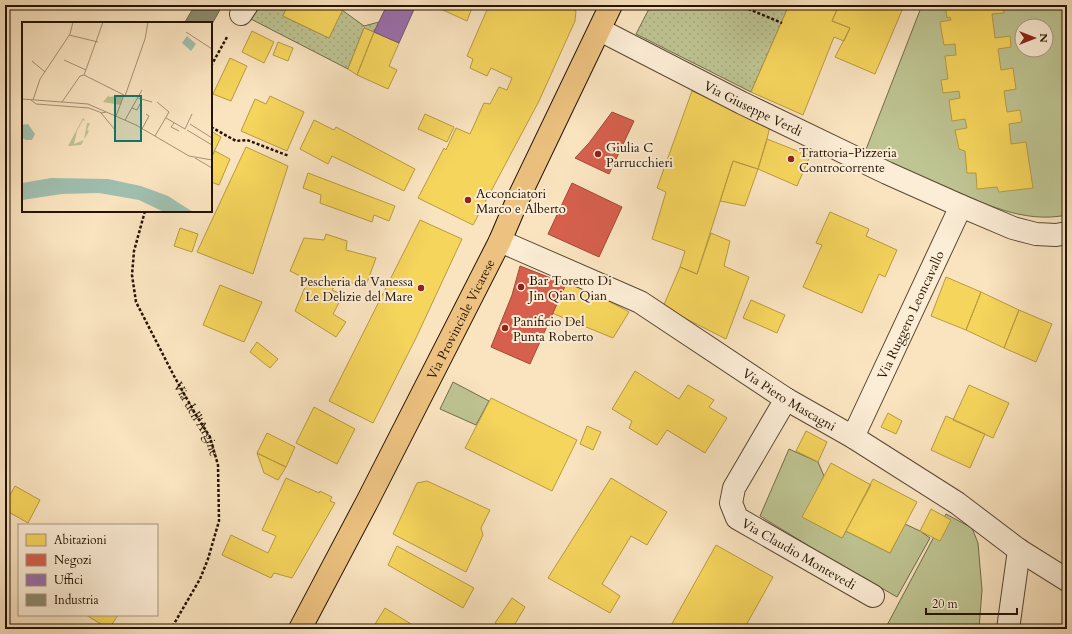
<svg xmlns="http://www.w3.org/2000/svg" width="1072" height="634" font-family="Cardo,serif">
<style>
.grass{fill:#bec492;stroke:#716c4a;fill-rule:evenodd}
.park{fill:url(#park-dots);stroke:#716c4a}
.homes{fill:#f6d55c;stroke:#b79b41}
.shops{fill:#d6604d;stroke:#a14936}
.offices{fill:#9970ab;stroke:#765478}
.industry{fill:#8c8c6e;stroke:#6d684e}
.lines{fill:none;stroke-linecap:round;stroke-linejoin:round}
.minor-casing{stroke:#5a4732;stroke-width:24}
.major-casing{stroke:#241302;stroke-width:24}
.path{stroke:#241302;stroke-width:2.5;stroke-dasharray:3 2;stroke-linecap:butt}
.minor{stroke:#fcedd6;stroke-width:22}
.major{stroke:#edc280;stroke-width:22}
.poi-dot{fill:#8f2418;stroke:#fcedd6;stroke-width:1.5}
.labels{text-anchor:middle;stroke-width:4;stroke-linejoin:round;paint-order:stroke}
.street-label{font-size:13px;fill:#241302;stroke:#fcedd6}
.poi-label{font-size:13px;fill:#241302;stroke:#fcedd6;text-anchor:start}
.inset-road{fill:none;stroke:#a49074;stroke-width:1}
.view{fill:#0f766e;fill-opacity:0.15;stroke:#0f766e;stroke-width:2}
.inset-edge{fill:none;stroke:#241302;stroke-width:2}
</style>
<defs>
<pattern id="park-dots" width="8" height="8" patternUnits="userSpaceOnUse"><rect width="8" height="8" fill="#bec492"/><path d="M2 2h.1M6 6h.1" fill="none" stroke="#a3a87c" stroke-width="1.8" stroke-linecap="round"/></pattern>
</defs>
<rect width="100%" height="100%" fill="#fae4c0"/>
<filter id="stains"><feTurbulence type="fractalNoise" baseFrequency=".005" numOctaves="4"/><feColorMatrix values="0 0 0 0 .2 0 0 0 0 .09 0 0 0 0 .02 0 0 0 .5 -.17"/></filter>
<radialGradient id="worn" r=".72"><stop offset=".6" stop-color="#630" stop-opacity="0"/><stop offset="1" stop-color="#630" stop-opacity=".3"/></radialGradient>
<path class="grass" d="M922,5H1064L1067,25V215C1023,224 983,203 944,186C917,175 891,163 865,152ZM1022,26H1046V50H1022Z
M453,382L489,401L476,425L440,409Z
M789,449L818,462L824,476L803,517L842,538L846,531L890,553L905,524L920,531L930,538L897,597L819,552L760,516Z
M946,514L972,528L978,543L982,590L979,629H885Z"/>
<path class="park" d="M253,5H288L283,16L329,38L342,10L364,26L379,22L374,32L364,28L348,69L245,16Z
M651,5H789L751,92L636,34Z"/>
<path class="homes" d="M288,5H345L329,38L283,16Z
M432,5H473L467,21Z
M489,5H563L576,11L575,21L539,101L473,225L418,198L444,148L446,150L456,128L470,134L484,103L490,104L499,87L507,90L512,78L491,68L487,76L470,68L473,59L467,56Z
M789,5H839L832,21L850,28L844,41L834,37L803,115L751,92Z
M839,5H895L903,8L875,74L835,57L850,28L832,21Z
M945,5H1003L1004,13L992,14L995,38L1010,36L1011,47L998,49L1001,70L1013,68L1016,89L1004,91L1007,112L1020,110L1022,122L1009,124L1011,144L1026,142L1033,188L999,192L997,187L977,189L976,173H967L965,151L959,149L955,130L967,128L965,119L952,121L949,100L960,98L959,91L943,93L941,80L948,79L945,56L956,55L955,44L944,45L940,22L951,20L950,17L947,18Z
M364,28L374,32L357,75L348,69Z
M252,31L274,42L264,63L242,52Z
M374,32L399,43L389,66L397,70L388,89L357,75Z
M278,42L293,48L288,61L273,55Z
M230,58L247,66L231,101L213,94Z
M692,91L770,126L767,139L758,169L733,161L697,274L680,267L685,251L652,239L666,192L657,188Z
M270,96L304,112L287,151L241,131L255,99L266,104Z
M425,114L454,127L447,142L418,129Z
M314,120L334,130L336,127L415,169L404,191L332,156L328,164L300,149Z
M211,131L221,137L211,158Z
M767,139L810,156L797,186L758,169Z
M246,147L288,166L253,274L197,252Z
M215,151L230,159L219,185L211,182V158Z
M733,161L758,169L745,206L720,201Z
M308,173L395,206L389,221L374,215L372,222L320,203L321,195L303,188Z
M830,212L869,229L866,236L897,250L885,277L879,274L862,313L803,287L822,245L816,243Z
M420,220L462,239L416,338L373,423L329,401Z
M180,228L198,234L192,252L174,246Z
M711,233L730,241L724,266L749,277L726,339L663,307L680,267L697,274Z
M326,234L347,241L346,250L376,258L365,288L341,279L332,290L343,295L333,314L346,322L336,337L295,311L308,280L290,271L304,238L324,240Z
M946,277L981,292L966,330L931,316Z
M569,280L629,312L613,338L552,313L566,284Z
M220,285L262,302L244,342L203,325Z
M981,292L1019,310L1004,348L966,330Z
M751,300L785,315L777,333L743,318Z
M1019,310L1052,324L1036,362L1004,348Z
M257,342L278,359L270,368L250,352Z
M635,371L679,399L688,385L714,400L709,407L727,418L705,453L667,430L657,445L629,428L632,421L612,409Z
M969,385L1009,403L993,438L953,420Z
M491,398L577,440L552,491L465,448Z
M314,407L355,429L337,464L296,443Z
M888,413L902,421L896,434L881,427Z
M946,416L985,434L970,468L931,450Z
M587,426L601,432L593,450L580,444Z
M806,431L827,442L818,462L796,451Z
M267,433L295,447L286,467L257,453Z
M257,453L286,467L278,480L264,473Z
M831,463L871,485L842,538L802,517Z
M286,478L319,493L320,491L332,497L330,501L335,503L292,578L274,573L271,578L222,555L231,535L268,553L276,536L262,530Z
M611,478L667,512L647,545L631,536L602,584L620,596L610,613L548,578Z
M873,479L917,502L890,553L846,531Z
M427,481L490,510L481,528L483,535L466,572L393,534L417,483Z
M15,486L40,500L28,523L5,510V504Z
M931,509L951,520L940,541L920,531Z
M716,545L773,577L744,629H669Z
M397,546L474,588L463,608L388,565Z
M512,598L525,607L512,629H505L495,623Z
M385,608L419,629H372Z
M86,615H118L109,629Z"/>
<path class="shops" d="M612,112L634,121L609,174L575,158L589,143Z
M572,183L622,207L599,257L548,234Z
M520,266L566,284L530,364L491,347L512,295Z"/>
<path class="offices" d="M387,5H416L399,43L374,32Z"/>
<path class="industry" d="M195,5H215L221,8L212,24L211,23H187L185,22Z"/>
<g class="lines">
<defs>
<g id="minor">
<path d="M241,14L247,5"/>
<path id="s2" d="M600,30L742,103L887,173L961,206L1013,228L1036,234L1056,235L1067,233"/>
<path id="s3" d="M500,241L640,302L786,399L853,437L957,503L1019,550L1067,580"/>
<path id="s4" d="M786,399L734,488L731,503L737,518L873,596"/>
<path id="s5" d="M853,437L961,206"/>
<path d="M1008,629L1019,550"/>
</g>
<g id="major">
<path id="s6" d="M300,629L367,502L500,241L517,201L611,5"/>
</g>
</defs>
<use href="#minor" class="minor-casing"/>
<use href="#major" class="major-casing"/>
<g class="path">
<path d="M739,5L782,23"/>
<path d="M211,66L227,37"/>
<path d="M211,75V81"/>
<path d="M211,127L236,141L247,140L289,156"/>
<path id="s1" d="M145,211L134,251L132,275L136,302L174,376L196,415L210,437L218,465L219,521L208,559L200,579L171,629"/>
</g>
<use href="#minor" class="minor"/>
<use href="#major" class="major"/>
</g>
<g class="poi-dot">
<circle cx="598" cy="154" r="4"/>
<circle cx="791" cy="159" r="4"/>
<circle cx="468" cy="200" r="4"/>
<circle cx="521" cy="287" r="4"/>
<circle cx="421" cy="288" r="4"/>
<circle cx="505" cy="328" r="4"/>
</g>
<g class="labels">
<g class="street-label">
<text dy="5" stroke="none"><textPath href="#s2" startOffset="172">Via Giuseppe Verdi</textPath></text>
<text dy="5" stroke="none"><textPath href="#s5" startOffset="135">Via Ruggero Leoncavallo</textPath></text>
<text dy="5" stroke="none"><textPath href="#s6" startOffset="349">Via Provinciale Vicarese</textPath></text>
<text dy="5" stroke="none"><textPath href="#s3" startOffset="331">Via Piero Mascagni</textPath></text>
<text dy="5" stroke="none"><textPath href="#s1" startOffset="225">Via dell'Argine</textPath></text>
<text dy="5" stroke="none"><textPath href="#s4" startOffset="206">Via Claudio Montevedi</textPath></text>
</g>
<g class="poi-label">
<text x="606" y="152">Giulia C<tspan x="606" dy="15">Parrucchieri</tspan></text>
<text x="799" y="157">Trattoria-Pizzeria<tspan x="799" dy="15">Controcorrente</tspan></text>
<text x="476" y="198">Acconciatori<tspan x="476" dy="15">Marco e Alberto</tspan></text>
<text x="529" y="285">Bar Toretto Di<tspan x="529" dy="15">Jin Qian Qian</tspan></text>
<text x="413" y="286" text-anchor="end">Pescheria da Vanessa<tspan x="413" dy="15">Le Delizie del Mare</tspan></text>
<text x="513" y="326">Panificio Del<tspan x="513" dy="15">Punta Roberto</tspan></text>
</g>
</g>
<g transform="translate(22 22)">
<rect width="190" height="190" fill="#fae4c0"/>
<path d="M87,73V75L101,73L99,83L81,80ZM61,96L64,99L61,98L55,109L52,122L62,118L65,101H68L65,108L67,109L59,123L46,124Z" fill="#bec492"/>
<path d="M165,14L174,22L169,29L160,21ZM6,102L13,112L10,118H4L0,116V103ZM29,156L86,157L119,164L146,174L171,190H142L117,178L77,171L40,172L0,178V161Z" fill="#9fbfaf"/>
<path class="inset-road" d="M164,10L190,27M47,13L76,20M42,38L64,48M10,39L23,50M62,53L81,0M103,74L123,17L126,0M116,76L130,80M0,77L66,82L114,103L167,134L190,138M9,78L14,82L67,86L80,91L84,90M11,78L18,57L48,12L51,0M40,80L58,54L62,53L102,73L94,94M110,86L115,88L118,82M79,91L94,109M144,96L163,107L170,92M103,98L120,68M152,101L149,105L157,109M168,102L190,116M120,107L127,94L124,92M165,108L190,123M133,114L147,90L135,80M173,136L190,146"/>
<path class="view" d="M93,74H119V119H93Z"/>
<rect width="190" height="190" class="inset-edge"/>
</g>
<rect width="1072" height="634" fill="none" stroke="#fae4c0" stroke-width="20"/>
<rect x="6" y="6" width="1060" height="622" fill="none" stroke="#241302" stroke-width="2"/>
<rect x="10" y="10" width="1052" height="614" fill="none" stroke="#241302"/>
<rect x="18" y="524" width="140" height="92" fill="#fcedd6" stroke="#a69681"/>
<rect x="26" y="534" width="20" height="12" fill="#f6d55c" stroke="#a69681"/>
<text x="54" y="544" font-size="12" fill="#241302">Abitazioni</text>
<rect x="26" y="554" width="20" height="12" fill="#d6604d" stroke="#a69681"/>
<text x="54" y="564" font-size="12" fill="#241302">Negozi</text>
<rect x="26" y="574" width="20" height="12" fill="#9970ab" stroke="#a69681"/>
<text x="54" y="584" font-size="12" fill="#241302">Uffici</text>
<rect x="26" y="594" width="20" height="12" fill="#8c8c6e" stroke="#a69681"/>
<text x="54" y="604" font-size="12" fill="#241302">Industria</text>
<g transform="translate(1034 38) rotate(90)"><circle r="19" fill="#fcedd6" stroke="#a69681"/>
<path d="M0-3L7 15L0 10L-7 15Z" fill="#8f2418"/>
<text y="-6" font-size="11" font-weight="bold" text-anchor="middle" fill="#241302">N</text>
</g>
<path d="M926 608v6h91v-6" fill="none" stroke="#241302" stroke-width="2"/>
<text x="932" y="608" font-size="12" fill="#241302" stroke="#fcedd6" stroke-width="3" paint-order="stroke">20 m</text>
<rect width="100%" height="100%" filter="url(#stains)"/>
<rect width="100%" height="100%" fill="url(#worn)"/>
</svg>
